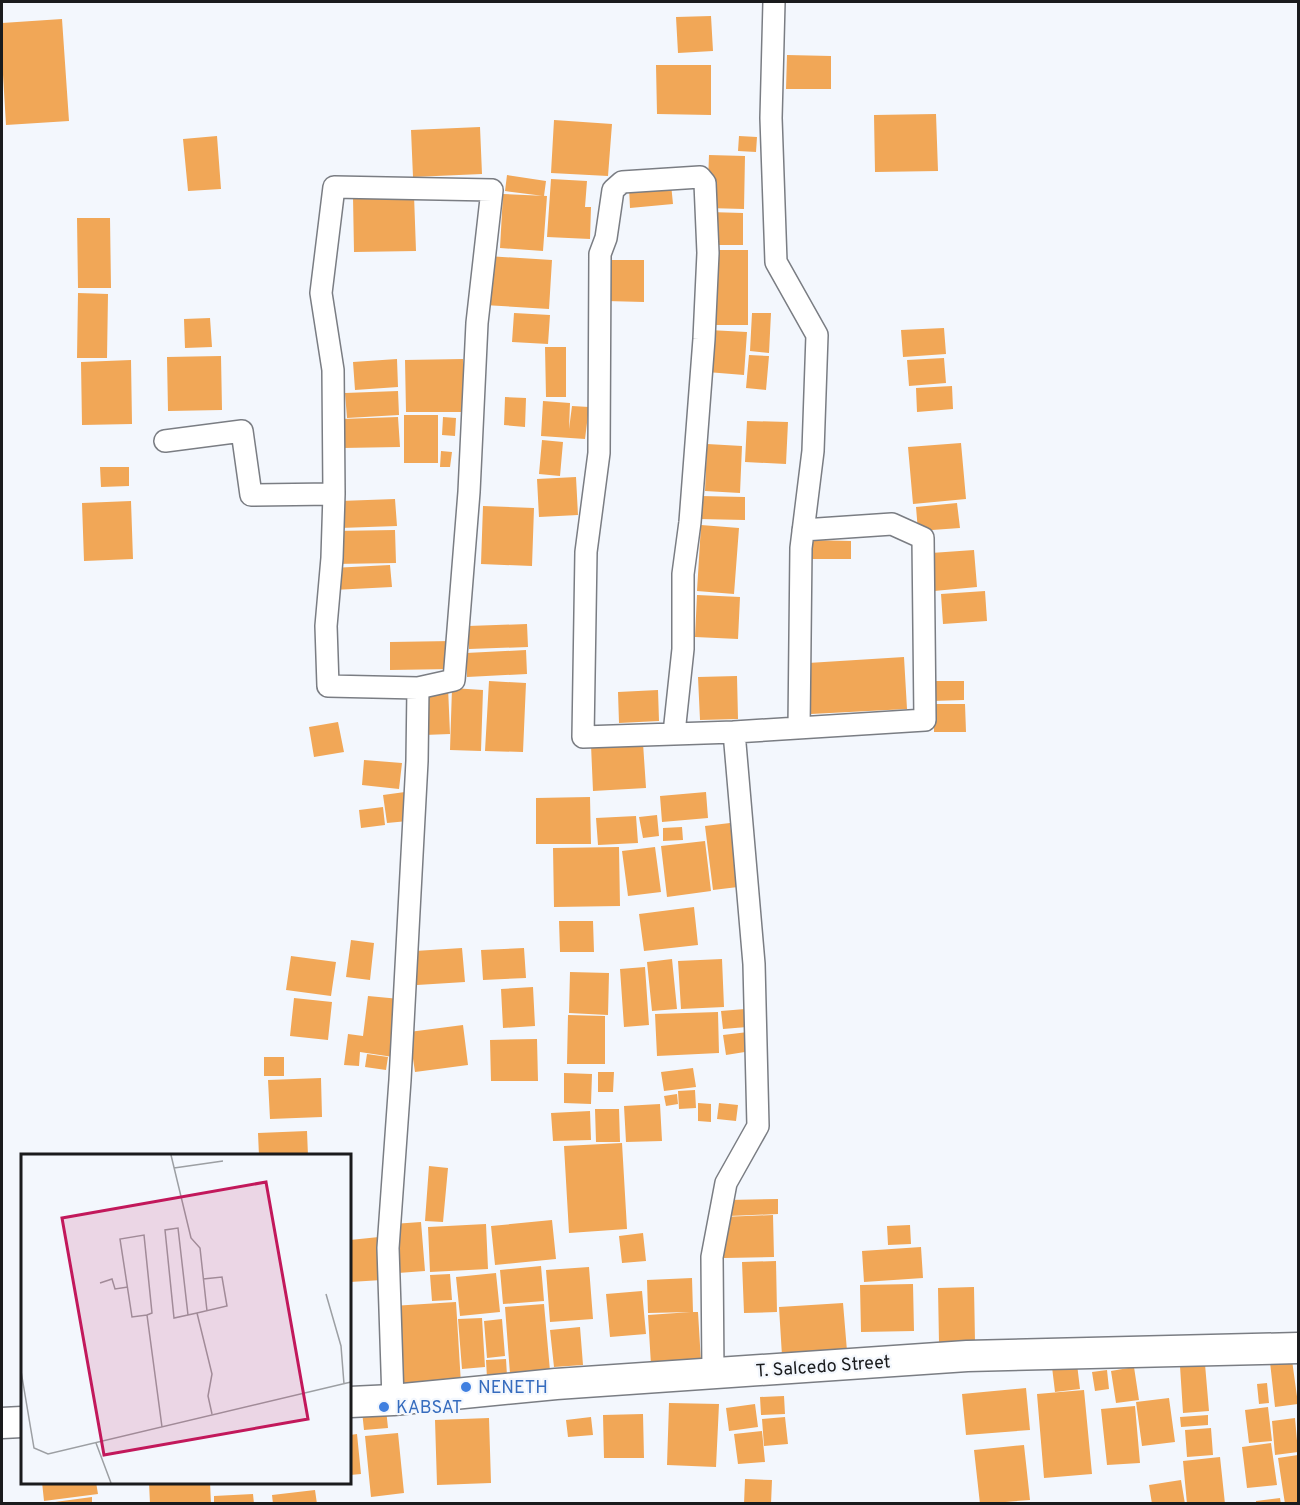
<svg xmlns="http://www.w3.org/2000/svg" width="1300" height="1505" font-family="Overpass,sans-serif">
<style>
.building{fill:#f1a757}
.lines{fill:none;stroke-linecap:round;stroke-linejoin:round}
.street-casing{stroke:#7a7d83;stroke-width:24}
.secondary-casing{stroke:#7a7d83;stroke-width:33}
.street{stroke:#fff;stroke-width:21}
.secondary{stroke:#fff;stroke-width:30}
.shop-dot{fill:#3f7fe0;stroke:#f3f7fd;stroke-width:2}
.labels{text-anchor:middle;stroke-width:4.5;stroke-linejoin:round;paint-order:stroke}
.street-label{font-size:18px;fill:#1a1b1d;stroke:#f3f7fd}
.shop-label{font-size:18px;fill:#366cbe;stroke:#f3f7fd;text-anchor:start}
.inset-road{fill:none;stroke:#9c9fa3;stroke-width:1.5}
.view{fill:#c2185b;fill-opacity:0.15;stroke:#c2185b;stroke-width:3}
.inset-edge{fill:none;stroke:#1a1b1d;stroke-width:3}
</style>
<rect width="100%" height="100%" fill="#f3f7fd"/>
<path class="building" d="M711,16L713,51L678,53L676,17Z
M62,19L69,121L6,125L2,58V23Z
M787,55L831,56V89H786Z
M656,65H711V115L657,114Z
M936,114L938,171L875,172L874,115Z
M554,120L612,124L608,176L551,173Z
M480,127L482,174L413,177L411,130Z
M217,136L221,189L188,191L183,139Z
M739,136L757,137L756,152L738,151Z
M709,155L745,156L744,209L707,208Z
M507,175L546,181L544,196L505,191Z
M551,179L587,181L585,207H591L590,239L547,237Z
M671,184L673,204L630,208L629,187Z
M503,194L547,196L543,251L500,248Z
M414,195L416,251L354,252L353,197Z
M709,212L743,213V245H709Z
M77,218H110L111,288H78Z
M710,250H748V325H710Z
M487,256L552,260L549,309L484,305Z
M606,260H644V302L606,301Z
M78,293L108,294L107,358H77Z
M514,313L550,315L548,344L512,342Z
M752,313H771L769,353L750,351Z
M210,318L212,347L185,348L184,319Z
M944,328L946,354L903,357L901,330Z
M709,330L747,332L744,375L707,372Z
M545,347H566V397H546Z
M749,355L769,356L766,390L746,388Z
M221,356L222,410L168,411L167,357Z
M944,358L946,383L909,386L907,360Z
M397,359L398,387L355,390L353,362Z
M463,359V412H406L405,360Z
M131,360L132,424L82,425L81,362Z
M952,386L953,409L917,412L916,388Z
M398,391L399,415L347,418L345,393Z
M505,397L526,398L525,427L504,425Z
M543,401L570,403L569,429L572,406L589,407L585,439L541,436Z
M404,415H438V463H404Z
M398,417L400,447L342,448L341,419Z
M443,417L456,418L455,436L442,435Z
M747,421L788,422L786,464L745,462Z
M542,440L563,442L560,476L539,474Z
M961,443L966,499L913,504L908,447Z
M707,444L742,446L740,493L705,491Z
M441,451L452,452L450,467H440Z
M100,467H129V486L101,487Z
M576,477L578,515L539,517L537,479Z
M700,496L745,497V520L699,519Z
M395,499L397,526L340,528V501Z
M131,501L133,559L84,561L82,503Z
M957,503L960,528L918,531L916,507Z
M483,506L534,508L532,566L481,564Z
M701,525L739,528L734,594L697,591Z
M395,530L396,563L334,564L333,531Z
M810,540L851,541V559H810Z
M974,550L977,587L934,591L931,553Z
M390,565L392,587L333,590L332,568Z
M985,591L987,621L943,624L941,594Z
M697,595L740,597L738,639L695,637Z
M527,624L528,647L469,649L468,626Z
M452,641V669L390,670V642Z
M526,650L527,674L467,677L466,653Z
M904,657L907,709L811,714L808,663Z
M737,676L738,719L700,720L698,677Z
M489,681L526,683L523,752L485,751Z
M932,681H964V700L932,701Z
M448,687L450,734L424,735L423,688Z
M452,688L483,690L481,751L450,750Z
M658,690L659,721L619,723L618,692Z
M934,704H965L966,732H934Z
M338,722L344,752L314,757L309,727Z
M643,743L646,788L593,791L591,745Z
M364,760L402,763L399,789L362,785Z
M405,792L408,821L387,823L383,795Z
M706,792L708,818L662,822L660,796Z
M590,797L591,844H536V798Z
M383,807L385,825L361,828L359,810Z
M657,815L659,836L643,838L639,817Z
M636,816L638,843L598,845L596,818Z
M730,823L738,887L713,890L705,826Z
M682,827L683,840L663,841V828Z
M705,841L711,891L667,897L661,846Z
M619,847L620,906L554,907L553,848Z
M655,847L661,892L628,896L622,851Z
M694,907L698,945L644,951L639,914Z
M559,921H593L594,952H560Z
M351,940L374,943L370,980L346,977Z
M462,948L465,982L417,985L415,951Z
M524,948L526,978L483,980L481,950Z
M291,956L336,962L331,996L286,990Z
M672,959L677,1009L652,1011L647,962Z
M722,959L724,1007L681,1009L678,961Z
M645,967L649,1025L624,1027L620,969Z
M570,972L609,973L608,1015L569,1013Z
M533,987L535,1026L503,1028L501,989Z
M368,996L400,999L393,1057L360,1052L359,1066L344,1065L348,1034L363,1036Z
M294,998L332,1002L328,1040L290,1036Z
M745,1009L747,1027L723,1029L721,1011Z
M718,1012L719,1053L657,1056L655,1014Z
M568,1015L605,1016V1064H567Z
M463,1025L468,1065L415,1072L409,1032Z
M748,1032L751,1051L726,1055L723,1035Z
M537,1039L538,1081H491L490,1040Z
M367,1054L388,1057L386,1070L365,1067Z
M264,1057H284V1076H264Z
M693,1068L696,1087L664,1091L661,1072Z
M598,1072H614L613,1092H598Z
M564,1073L592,1074L591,1104L564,1103Z
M321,1078L322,1117L270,1119L268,1080Z
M695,1090L696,1108L679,1109L678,1091Z
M677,1094L678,1104L666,1106L664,1096Z
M698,1103L711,1104V1122L698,1121Z
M719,1103L738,1105L736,1121L717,1119Z
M660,1104L662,1141L626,1142L624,1106Z
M595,1109H619L620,1142H596Z
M590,1111L591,1140L553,1141L551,1113Z
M307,1131L308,1156H259L258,1133Z
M622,1143L627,1229L569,1233L564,1146Z
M429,1166L448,1168L443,1222L425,1221Z
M778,1199V1214L729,1216L728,1200Z
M773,1215L774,1257L724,1258L722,1217Z
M552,1220L556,1259L495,1265L491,1226Z
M421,1222L425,1271L398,1273L393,1224Z
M486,1224L488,1269L430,1272L428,1227Z
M910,1225L911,1244L888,1245L887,1226Z
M643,1233L646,1261L622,1263L619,1236Z
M379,1237L382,1280L350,1282V1240Z
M921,1247L923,1278L864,1282L862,1251Z
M776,1261L777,1312L744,1313L742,1262Z
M541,1266L544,1301L503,1304L500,1270Z
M589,1267L593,1319L550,1322L546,1270Z
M496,1273L500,1312L460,1316L456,1277Z
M450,1274L452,1300L432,1301L430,1275Z
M692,1278L693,1312H698L701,1362L651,1365L648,1315L691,1312L648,1313L647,1280Z
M913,1284L914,1331L861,1332L860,1285Z
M974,1287L975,1342L939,1343L938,1288Z
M642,1291L646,1334L610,1337L606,1294Z
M456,1302L461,1384L397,1388L392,1306Z
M843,1303L847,1351L782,1356L779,1307Z
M544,1304L550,1371L510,1374L505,1307Z
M482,1318L485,1367L462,1369L458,1319Z
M502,1319L505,1356L487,1358L484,1321Z
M580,1327L583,1365L554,1367L550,1330Z
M506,1359L507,1376L487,1378L486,1360Z
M1292,1360L1298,1404L1275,1407L1270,1362Z
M1077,1364L1080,1389L1055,1392L1052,1367Z
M1205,1364L1209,1411L1183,1413L1180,1366Z
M1134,1367L1139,1400L1116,1403L1111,1371Z
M1107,1370L1109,1389L1095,1391L1092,1372Z
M1267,1383L1269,1403L1259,1404L1257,1384Z
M1026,1388L1030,1430L966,1435L962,1394Z
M1084,1390L1092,1474L1044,1478L1037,1394Z
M784,1396L785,1414L761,1415L760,1397Z
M1169,1398L1175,1442L1142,1446L1136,1402Z
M669,1403L719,1404L716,1467L667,1465Z
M755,1404L758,1427L729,1431L726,1408Z
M1135,1406L1140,1463L1107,1465L1101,1409Z
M1268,1407L1272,1441L1249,1443L1245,1410Z
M386,1409L388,1428L364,1430L362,1411Z
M643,1414L644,1458H604L603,1415Z
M1208,1415V1425L1181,1427L1180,1417Z
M591,1417L593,1435L568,1437L566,1420Z
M785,1417L788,1444L764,1446L762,1419Z
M489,1418L491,1483L437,1485L435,1420Z
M1295,1418L1298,1452L1275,1455L1272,1421Z
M1211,1428L1213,1455L1187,1457L1185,1430Z
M762,1431L765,1462L738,1464L734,1434Z
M398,1433L404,1493L371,1497L365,1436Z
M357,1434L361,1474L350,1475V1435Z
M1271,1443L1277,1485L1247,1488L1242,1447Z
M1024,1445L1030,1500L980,1504L974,1450Z
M1298,1455V1504H1285L1278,1458Z
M1220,1457L1225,1504H1187L1183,1461Z
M745,1479L772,1480L771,1504H744Z
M1181,1480L1185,1504H1152L1149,1485Z
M42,1482H96L98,1494L44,1501Z
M149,1482H210L211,1504H150Z
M315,1490L317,1504H273L272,1495Z
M253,1494L254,1504H214V1496Z
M92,1497V1504H55V1502Z
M1280,1498L1281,1504H1256V1501Z"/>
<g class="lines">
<defs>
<path id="street" d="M774,2L771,118L776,262L817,335L813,451L801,548L799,728
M165,441L242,431L251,495L334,494
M674,733L683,649V574L690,522L704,339L708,253L705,183L700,177L622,182L613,190L606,238L600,254L599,453L586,552L583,737L734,732L925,720L923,538L892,524L803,530
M713,1373L712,1257L726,1183L758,1126L754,964L734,732
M393,1400L388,1248L400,1080L417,761L418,688L454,680L469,492L477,323L492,190L334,187L321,293L333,370L334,494L332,558L326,626L328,686L418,688"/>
<path id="secondary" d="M350,1402L393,1400L556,1384L967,1356L1298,1348
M2,1423L22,1422"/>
</defs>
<use href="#street" class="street-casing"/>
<use href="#secondary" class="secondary-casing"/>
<use href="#street" class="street"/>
<use href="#secondary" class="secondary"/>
</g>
<g class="shop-dot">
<circle cx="466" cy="1387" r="6"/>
<circle cx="384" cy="1407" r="6"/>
</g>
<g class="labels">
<g class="street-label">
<text transform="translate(823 1366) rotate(-4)" y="6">T. Salcedo Street</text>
</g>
<g class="shop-label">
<text x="478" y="1393">NENETH</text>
<text x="396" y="1413">KABSAT</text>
</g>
</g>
<g transform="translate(21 1154)">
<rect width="330" height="330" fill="#f3f7fd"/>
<path class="inset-road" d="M150,1L170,84L179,94L186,157M153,14L202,7M79,129L91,125L94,135L107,133M305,140L320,192L323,230M176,159L191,220L187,242L191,260M126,161L111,163L99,85L123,81L131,159L126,161L141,273M167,161L157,74L144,76L153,164L176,159L206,152L201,123L182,125M0,217L13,294L27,300L330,228M75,289L90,329"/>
<path class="view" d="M245,28L287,265L83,301L41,64Z"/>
<rect width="330" height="330" class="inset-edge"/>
</g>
<rect width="1300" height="1505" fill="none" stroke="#1a1b1d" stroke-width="6"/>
</svg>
